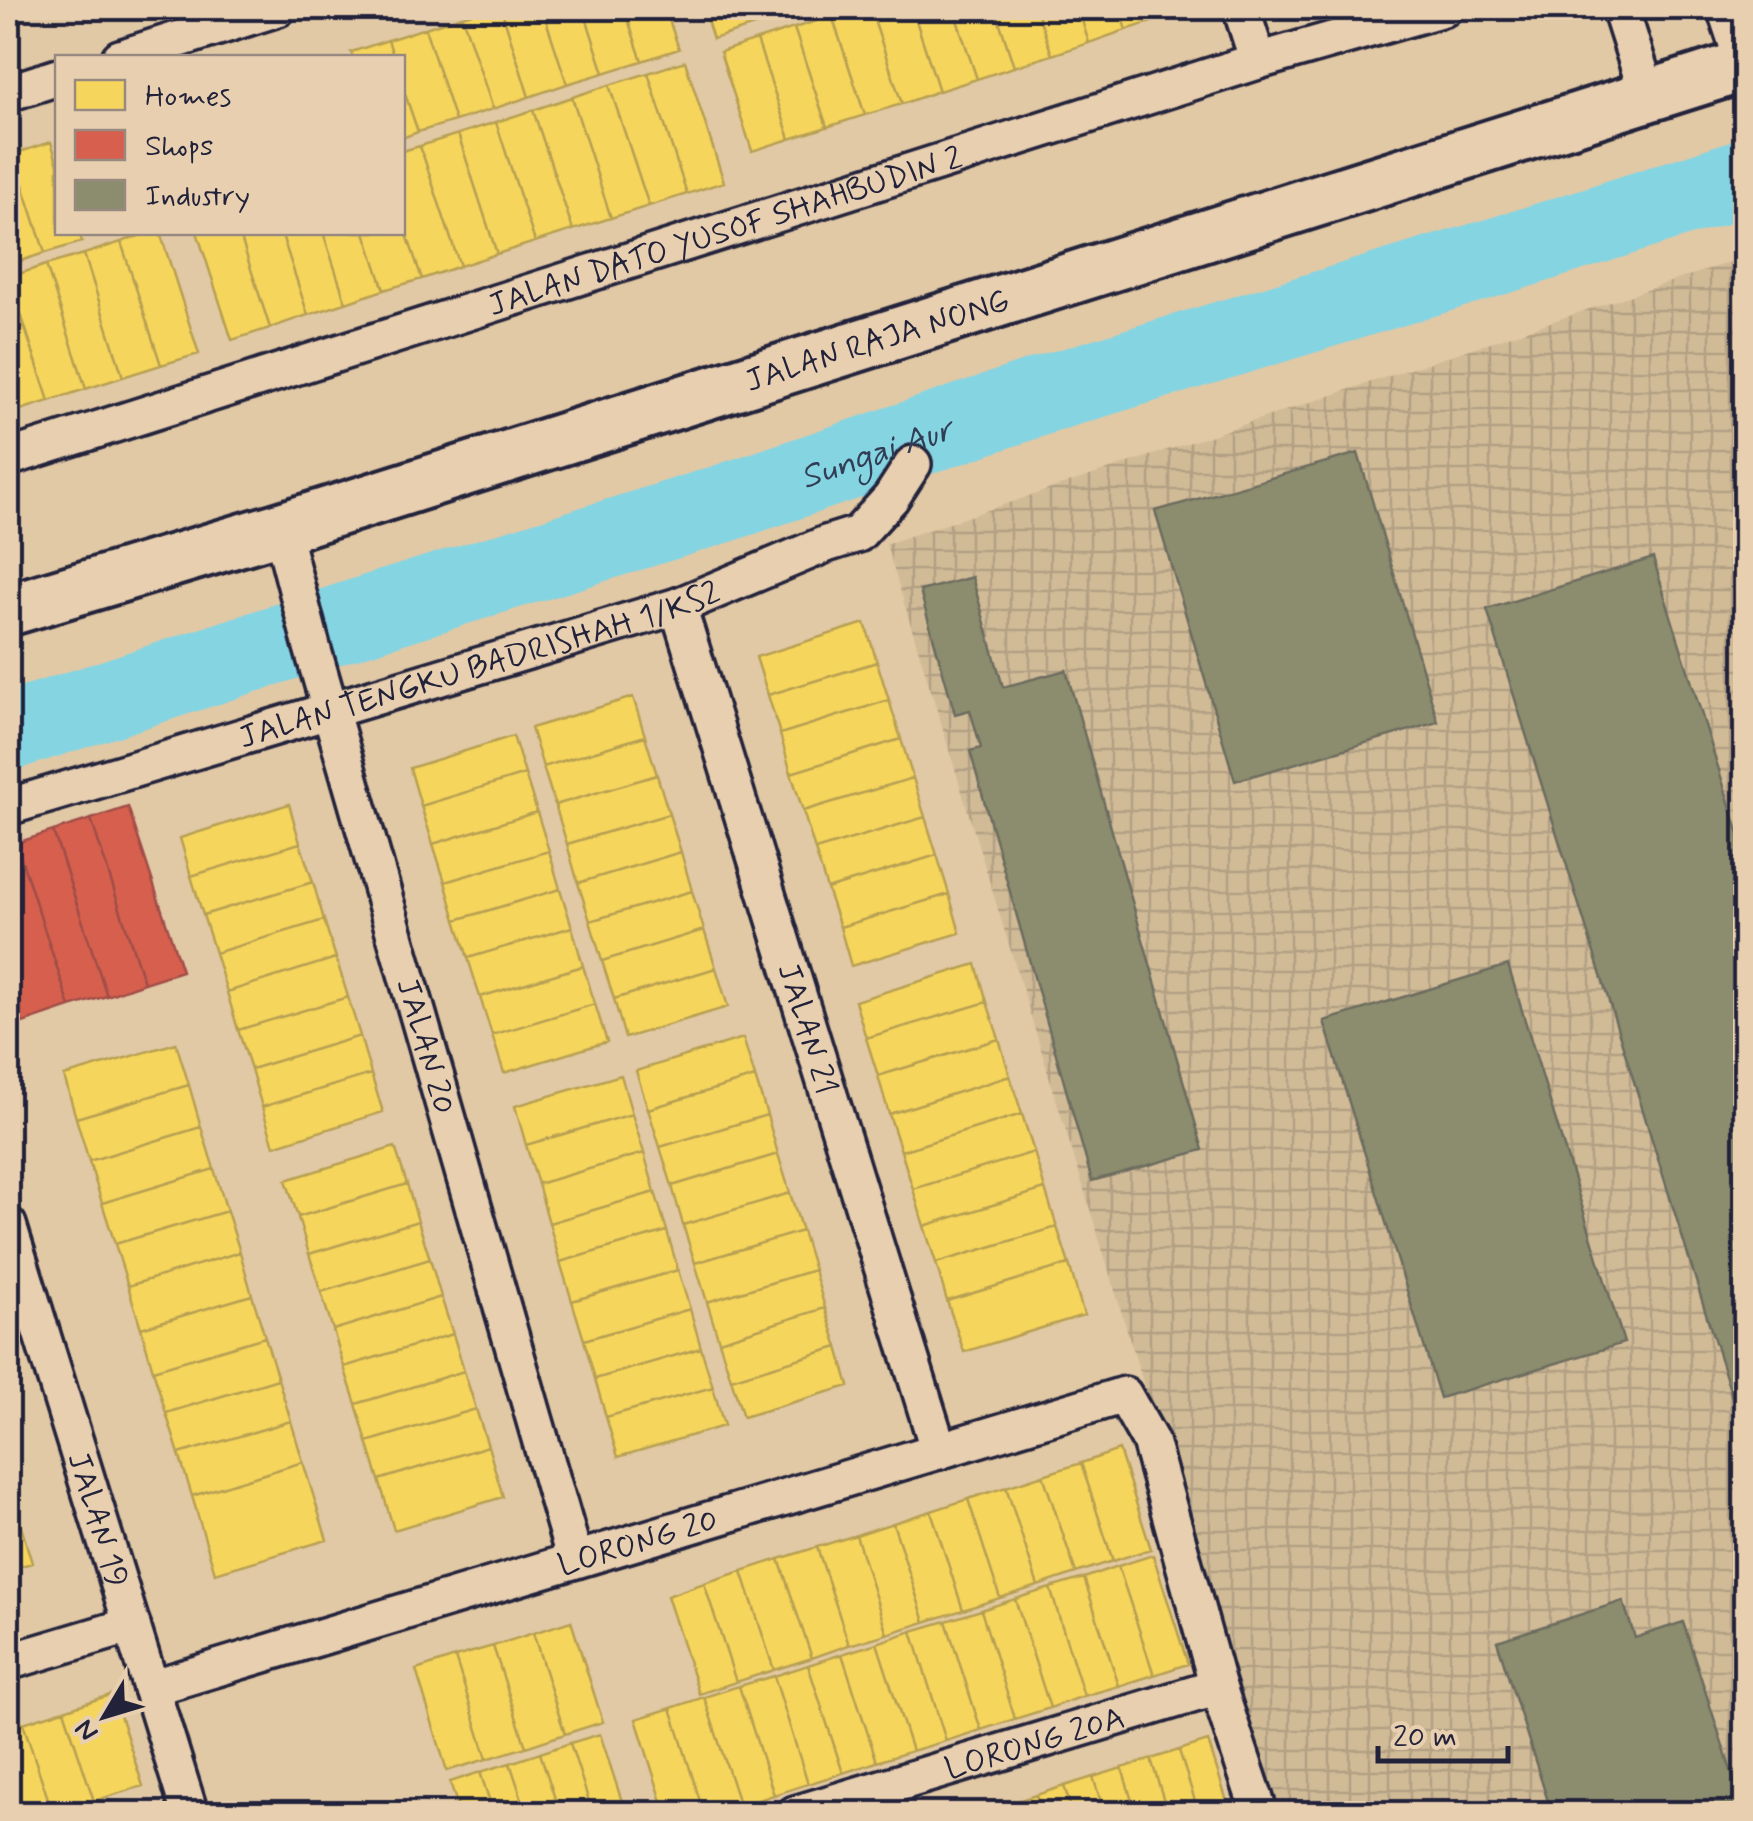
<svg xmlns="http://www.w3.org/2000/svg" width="1753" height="1821" font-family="Mynerve,sans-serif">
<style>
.industrial{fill:url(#industrial-grid)}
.homes{fill:#f6d55c;stroke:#b69f52;stroke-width:2.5}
.shops{fill:#d6604d;stroke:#a04d48;stroke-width:2.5}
.industry{fill:#8c8c6e;stroke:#6c6c5f;stroke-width:2.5}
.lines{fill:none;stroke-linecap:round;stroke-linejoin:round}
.river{stroke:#85d4e2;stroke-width:78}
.street-casing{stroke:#22223b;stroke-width:42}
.secondary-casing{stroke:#22223b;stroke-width:58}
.street{stroke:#e8cfb0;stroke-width:35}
.secondary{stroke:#e8cfb0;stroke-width:50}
.labels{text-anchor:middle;stroke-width:10;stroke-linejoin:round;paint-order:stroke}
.street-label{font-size:32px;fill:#22223b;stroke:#e8cfb0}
.water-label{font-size:35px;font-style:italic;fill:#313d54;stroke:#e8cfb0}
</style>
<defs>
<pattern id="industrial-grid" width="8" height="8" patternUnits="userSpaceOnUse" patternTransform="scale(2.5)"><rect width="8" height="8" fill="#d1bb97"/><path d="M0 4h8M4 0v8" fill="none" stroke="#b3a083"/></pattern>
</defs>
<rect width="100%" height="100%" fill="#e2c9a5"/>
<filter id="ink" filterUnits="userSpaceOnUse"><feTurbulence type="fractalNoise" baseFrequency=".01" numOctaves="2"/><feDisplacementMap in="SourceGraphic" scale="20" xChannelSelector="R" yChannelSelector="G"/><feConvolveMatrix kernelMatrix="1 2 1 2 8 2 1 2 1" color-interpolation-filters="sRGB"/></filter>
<g filter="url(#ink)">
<path class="industrial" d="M1745,257V1813H1275L886,544Z"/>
<path class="homes" d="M488,8H501L529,97L493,109L462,16Z
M501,8H542L567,84L529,97Z
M542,8H583L604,73L567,84Z
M583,8H624L642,61L604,73Z
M624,8H665L679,49L642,61Z
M703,8H744L751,27L713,39Z
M744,8H786L788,15L751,27Z
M858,8H870L902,104L865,115L832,16Z
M870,8H912L939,91L902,104Z
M912,8H953L977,79L939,91Z
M953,8H995L1014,67L977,79Z
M995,8H1036L1052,55L1014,67Z
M1036,8H1078L1089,43L1052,55Z
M1078,8H1119L1126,30L1089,43Z
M1119,8H1160L1164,18L1126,30Z
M462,16L493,109L455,121L425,28Z
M832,16L865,115L827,127L794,28Z
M425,28L455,121L418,132L402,85V58H394L388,40Z
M794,28L827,127L790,139L757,40Z
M388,40L394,58H353L351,52Z
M757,40L790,139L752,151L720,52Z
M685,61L724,182L687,194L648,73Z
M648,73L687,194L649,206L609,85Z
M402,85L418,132L402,138Z
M609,85L649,206L611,218L572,97Z
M572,97L611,218L573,230L533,110Z
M533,110L573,230L535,242L496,122Z
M496,122L535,242L497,254L458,134Z
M458,134L497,254L460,266L420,146Z
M51,142L58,164V232H79L82,242L45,253L13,154Z
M420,146L460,266L422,279L402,220V151Z
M13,154L45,253L8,265V155Z
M402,220L422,279L384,290L365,232H402Z
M150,232H160L199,354L161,365L121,242Z
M197,232H239L270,328L232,340Z
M239,232H281L308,315L270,328Z
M281,232H323L346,303L308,315Z
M323,232H365L384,290L346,303Z
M121,242L161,365L123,377L84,254Z
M84,254L123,377L86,389L46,265Z
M46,265L86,389L49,401L9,277Z
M8,277L49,401L11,413L8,401Z
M865,623L877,662L768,695L756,657Z
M877,662L889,700L780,734L768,695Z
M633,697L645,736L543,767L531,728Z
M889,700L901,739L791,773L780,734Z
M513,736L525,774L421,806L410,768Z
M645,736L657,775L555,805L543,767Z
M901,739L913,778L803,811L791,773Z
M525,774L537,812L433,844L421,806Z
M657,775L669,814L567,844L555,805Z
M913,778L925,817L815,850L803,811Z
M289,804L300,843L191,876L180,838Z
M537,812L549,851L445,882L433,844Z
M669,814L681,852L578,883L567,844Z
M925,817L937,855L827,889L815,850Z
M300,843L313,882L203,915L191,876Z
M549,851L560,889L456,920L445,882Z
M681,852L692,891L590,921L578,883Z
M937,855L949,894L840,927L827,889Z
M313,882L324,920L215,953L203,915Z
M560,889L572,927L468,958L456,920Z
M692,891L704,930L602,961L590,921Z
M949,894L960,933L851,966L840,927Z
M324,920L336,958L227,992L215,953Z
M572,927L583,966L480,997L468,958Z
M704,930L716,968L614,999L602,961Z
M336,958L348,997L238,1030L227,992Z
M976,964L987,1002L866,1038L855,1001Z
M583,966L595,1004L492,1035L480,997Z
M716,968L728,1007L625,1038L614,999Z
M348,997L360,1036L251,1069L238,1030Z
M987,1002L999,1039L878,1076L866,1038Z
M595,1004L607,1042L504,1073L492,1035Z
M360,1036L371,1074L262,1107L251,1069Z
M743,1038L755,1077L648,1109L636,1071Z
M999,1039L1010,1076L889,1114L878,1076Z
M176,1043L189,1085L76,1118L64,1076Z
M371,1074L383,1112L274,1146L262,1107Z
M621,1075L632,1114L526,1145L515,1106Z
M1010,1076L1022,1114L901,1151L889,1114Z
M755,1077L767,1115L660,1147L648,1109Z
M189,1085L201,1127L89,1161L76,1118Z
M632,1114L644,1153L538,1184L526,1145Z
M1022,1114L1034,1152L913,1189L901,1151Z
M767,1115L778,1154L672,1186L660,1147Z
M201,1127L214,1169L102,1203L89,1161Z
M395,1147L407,1184L298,1217L286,1180Z
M1034,1152L1045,1189L924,1226L913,1189Z
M644,1153L655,1192L549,1223L538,1184Z
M778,1154L790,1193L683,1225L672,1186Z
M214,1169L227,1211L115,1244L102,1203Z
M407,1184L418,1221L309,1254L298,1217Z
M1045,1189L1057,1227L936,1263L924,1226Z
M655,1192L667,1231L560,1262L549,1223Z
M790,1193L802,1231L695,1263L683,1225Z
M227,1211L240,1252L128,1286L115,1244Z
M418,1221L430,1259L321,1292L309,1254Z
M1057,1227L1069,1264L947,1301L936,1263Z
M667,1231L678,1270L572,1301L560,1262Z
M802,1231L814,1270L707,1302L695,1263Z
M240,1252L252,1295L141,1328L128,1286Z
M430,1259L441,1297L333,1330L321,1292Z
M1069,1264L1084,1315L964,1352L947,1301Z
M678,1270L690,1309L584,1340L572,1301Z
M814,1270L825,1308L719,1341L707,1302Z
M252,1295L265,1337L153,1370L141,1328Z
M441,1297L453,1334L344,1367L333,1330Z
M825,1308L838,1347L731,1379L719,1341Z
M690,1309L701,1348L595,1379L584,1340Z
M453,1334L464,1371L356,1404L344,1367Z
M265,1337L278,1379L166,1413L153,1370Z
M838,1347L849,1386L743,1417L731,1379Z
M701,1348L713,1387L606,1417L595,1379Z
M464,1371L476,1409L367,1442L356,1404Z
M278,1379L291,1421L179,1454L166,1413Z
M713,1387L724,1426L618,1457L606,1417Z
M476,1409L488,1446L379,1480L367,1442Z
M291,1421L303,1462L192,1496L179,1454Z
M488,1446L503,1497L394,1530L379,1480Z
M1119,1450L1151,1549L1113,1561L1081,1463Z
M303,1462L327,1540L215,1573L192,1496Z
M1081,1463L1113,1561L1076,1573L1043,1475Z
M1043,1475L1076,1573L1038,1586L1006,1487Z
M8,1483L32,1563L8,1570Z
M1006,1487L1038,1586L1000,1598L968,1499Z
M968,1499L1000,1598L963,1610L931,1511Z
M931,1511L963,1610L925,1622L893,1523Z
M893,1523L925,1622L887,1634L856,1535Z
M856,1535L887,1634L849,1645L817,1547Z
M817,1547L849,1645L812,1658L779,1559Z
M1153,1555L1188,1664L1154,1675L1118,1566Z
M779,1559L812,1658L774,1670L742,1571Z
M1118,1566L1154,1675L1119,1686L1084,1578Z
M742,1571L774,1670L736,1682L704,1583Z
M1084,1578L1119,1686L1084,1696L1050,1588Z
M704,1583L736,1682L699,1694L667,1596Z
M1050,1588L1084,1696L1050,1708L1015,1599Z
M1015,1599L1050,1708L1015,1719L981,1610Z
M981,1610L1015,1719L981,1730L946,1621Z
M571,1621L603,1722L565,1734L533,1633Z
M946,1621L981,1730L946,1741L912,1631Z
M912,1631L946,1741L912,1751L877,1643Z
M533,1633L565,1734L526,1747L493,1646Z
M877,1643L912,1751L877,1762L842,1654Z
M493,1646L526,1747L487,1759L455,1657Z
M842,1654L877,1762L843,1773L808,1665Z
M455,1657L487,1759L447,1771L416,1670Z
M808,1665L843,1773L808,1784L774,1676Z
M774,1676L808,1784L774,1795L739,1686Z
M739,1686L774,1795L740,1806L704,1697Z
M113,1694L143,1786L94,1801L64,1710Z
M704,1697L740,1806L715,1814H704L671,1708Z
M671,1708L704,1814H666L636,1719Z
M64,1710L94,1801L53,1814L23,1723Z
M23,1723L53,1814H8V1729Z
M600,1734L626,1814H593L570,1743Z
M1208,1741L1231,1814H1199L1179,1750Z
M570,1743L593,1814H560L540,1753Z
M1179,1750L1199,1814H1168L1151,1759Z
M540,1753L560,1814H527L510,1763Z
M1151,1759L1168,1814H1136L1122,1768Z
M510,1763L527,1814H494L480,1772Z
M1122,1768L1136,1814H1105L1093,1777Z
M480,1772L494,1814H460L450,1782Z
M1093,1777L1105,1814H1073L1064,1786Z
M1064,1786L1073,1814H1042L1036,1795Z
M1036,1795L1042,1814H1011L1007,1804Z"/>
<path class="shops" d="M128,807L182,971L144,983L91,819Z
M91,819L144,983L107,996L53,831Z
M53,831L107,996L70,1007L16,843Z
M16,843L70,1007L8,1028V846Z"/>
<path class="industry" d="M1358,453L1438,722L1235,781L1155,511Z
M1653,558L1746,857V1442L1487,609Z
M972,577L1003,687L1066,670L1203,1150L1092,1181L970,751L981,748L970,710L955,714L920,591Z
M1508,965L1624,1343L1440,1398L1324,1021Z
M1623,1601L1635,1638L1683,1622L1745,1814H1552L1497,1641Z"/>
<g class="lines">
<path class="river" id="s1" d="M8,732L376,612L722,504L1053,392L1534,245L1746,177"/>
<defs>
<g id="street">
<path d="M1241,8L1258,61"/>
<path d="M1620,8L1648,96"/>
<path d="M1725,8L1744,65"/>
<path d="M120,58L278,8"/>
<path d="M8,93L58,77"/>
<path id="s2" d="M8,458L1258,61L1444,8"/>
<path id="s3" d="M281,528L312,647L575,1560"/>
<path id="s4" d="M678,606L939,1451"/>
<path id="s5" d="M8,807L678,606L826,544L858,534L891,498L913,464"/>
<path id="s6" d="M8,1225L190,1814"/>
<path d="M8,1662L132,1625"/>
<path id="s7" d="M151,1688L1124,1395L1150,1441L1218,1687L1260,1814"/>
<path id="s8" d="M795,1814L1218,1687"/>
</g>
<g id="secondary">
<path id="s9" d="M8,610L281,528L1746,65"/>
</g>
</defs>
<use href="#street" class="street-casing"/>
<use href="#secondary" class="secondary-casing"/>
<use href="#street" class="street"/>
<use href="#secondary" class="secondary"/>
</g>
</g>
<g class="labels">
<g class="street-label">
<text dy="11" stroke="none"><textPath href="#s2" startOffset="752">JALAN DATO YUSOF SHAHBUDIN 2</textPath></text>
<text dy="11" stroke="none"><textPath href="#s9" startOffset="910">JALAN RAJA NONG</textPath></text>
<text dy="11" stroke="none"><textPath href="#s5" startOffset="492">JALAN TENGKU BADRISHAH 1/KS2</textPath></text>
<text dy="11" stroke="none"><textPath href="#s4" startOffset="442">JALAN 21</textPath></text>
<text dy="11" stroke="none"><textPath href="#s3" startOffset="538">JALAN 20</textPath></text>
<text dy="11" stroke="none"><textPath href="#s6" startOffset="308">JALAN 19</textPath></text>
<text dy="11" stroke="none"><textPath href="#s7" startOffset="508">LORONG 20</textPath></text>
<text dy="11" stroke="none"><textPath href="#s8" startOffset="250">LORONG 20A</textPath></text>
</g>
<g class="water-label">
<text dy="12" stroke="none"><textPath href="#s1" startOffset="912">Sungai Aur</textPath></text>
</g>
</g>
<rect width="1753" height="1821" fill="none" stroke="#e8cfb0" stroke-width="40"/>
<rect x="20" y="20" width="1713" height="1781" fill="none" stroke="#22223b" stroke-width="4" filter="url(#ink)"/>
<rect x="55" y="55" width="350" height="180" fill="#e8cfb0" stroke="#998a81" stroke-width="2.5"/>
<rect x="75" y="80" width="50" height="30" fill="#f6d55c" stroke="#998a81" stroke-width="2.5"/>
<text x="145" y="105" font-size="30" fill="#22223b">Homes</text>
<rect x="75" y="130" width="50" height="30" fill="#d6604d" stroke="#998a81" stroke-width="2.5"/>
<text x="145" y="155" font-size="30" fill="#22223b">Shops</text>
<rect x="75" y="180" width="50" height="30" fill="#8c8c6e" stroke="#998a81" stroke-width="2.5"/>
<text x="145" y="205" font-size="30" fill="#22223b">Industry</text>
<g transform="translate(105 1716) rotate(232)" stroke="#e8cfb0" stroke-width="8" paint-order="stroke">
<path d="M0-8L18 38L0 25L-18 38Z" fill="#22223b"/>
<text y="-15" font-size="28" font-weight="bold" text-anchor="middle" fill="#22223b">N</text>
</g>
<path d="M1378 1746v15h130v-15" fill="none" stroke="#22223b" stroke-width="5"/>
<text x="1393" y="1746" font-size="30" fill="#22223b" stroke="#e8cfb0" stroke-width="8" paint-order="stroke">20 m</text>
</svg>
